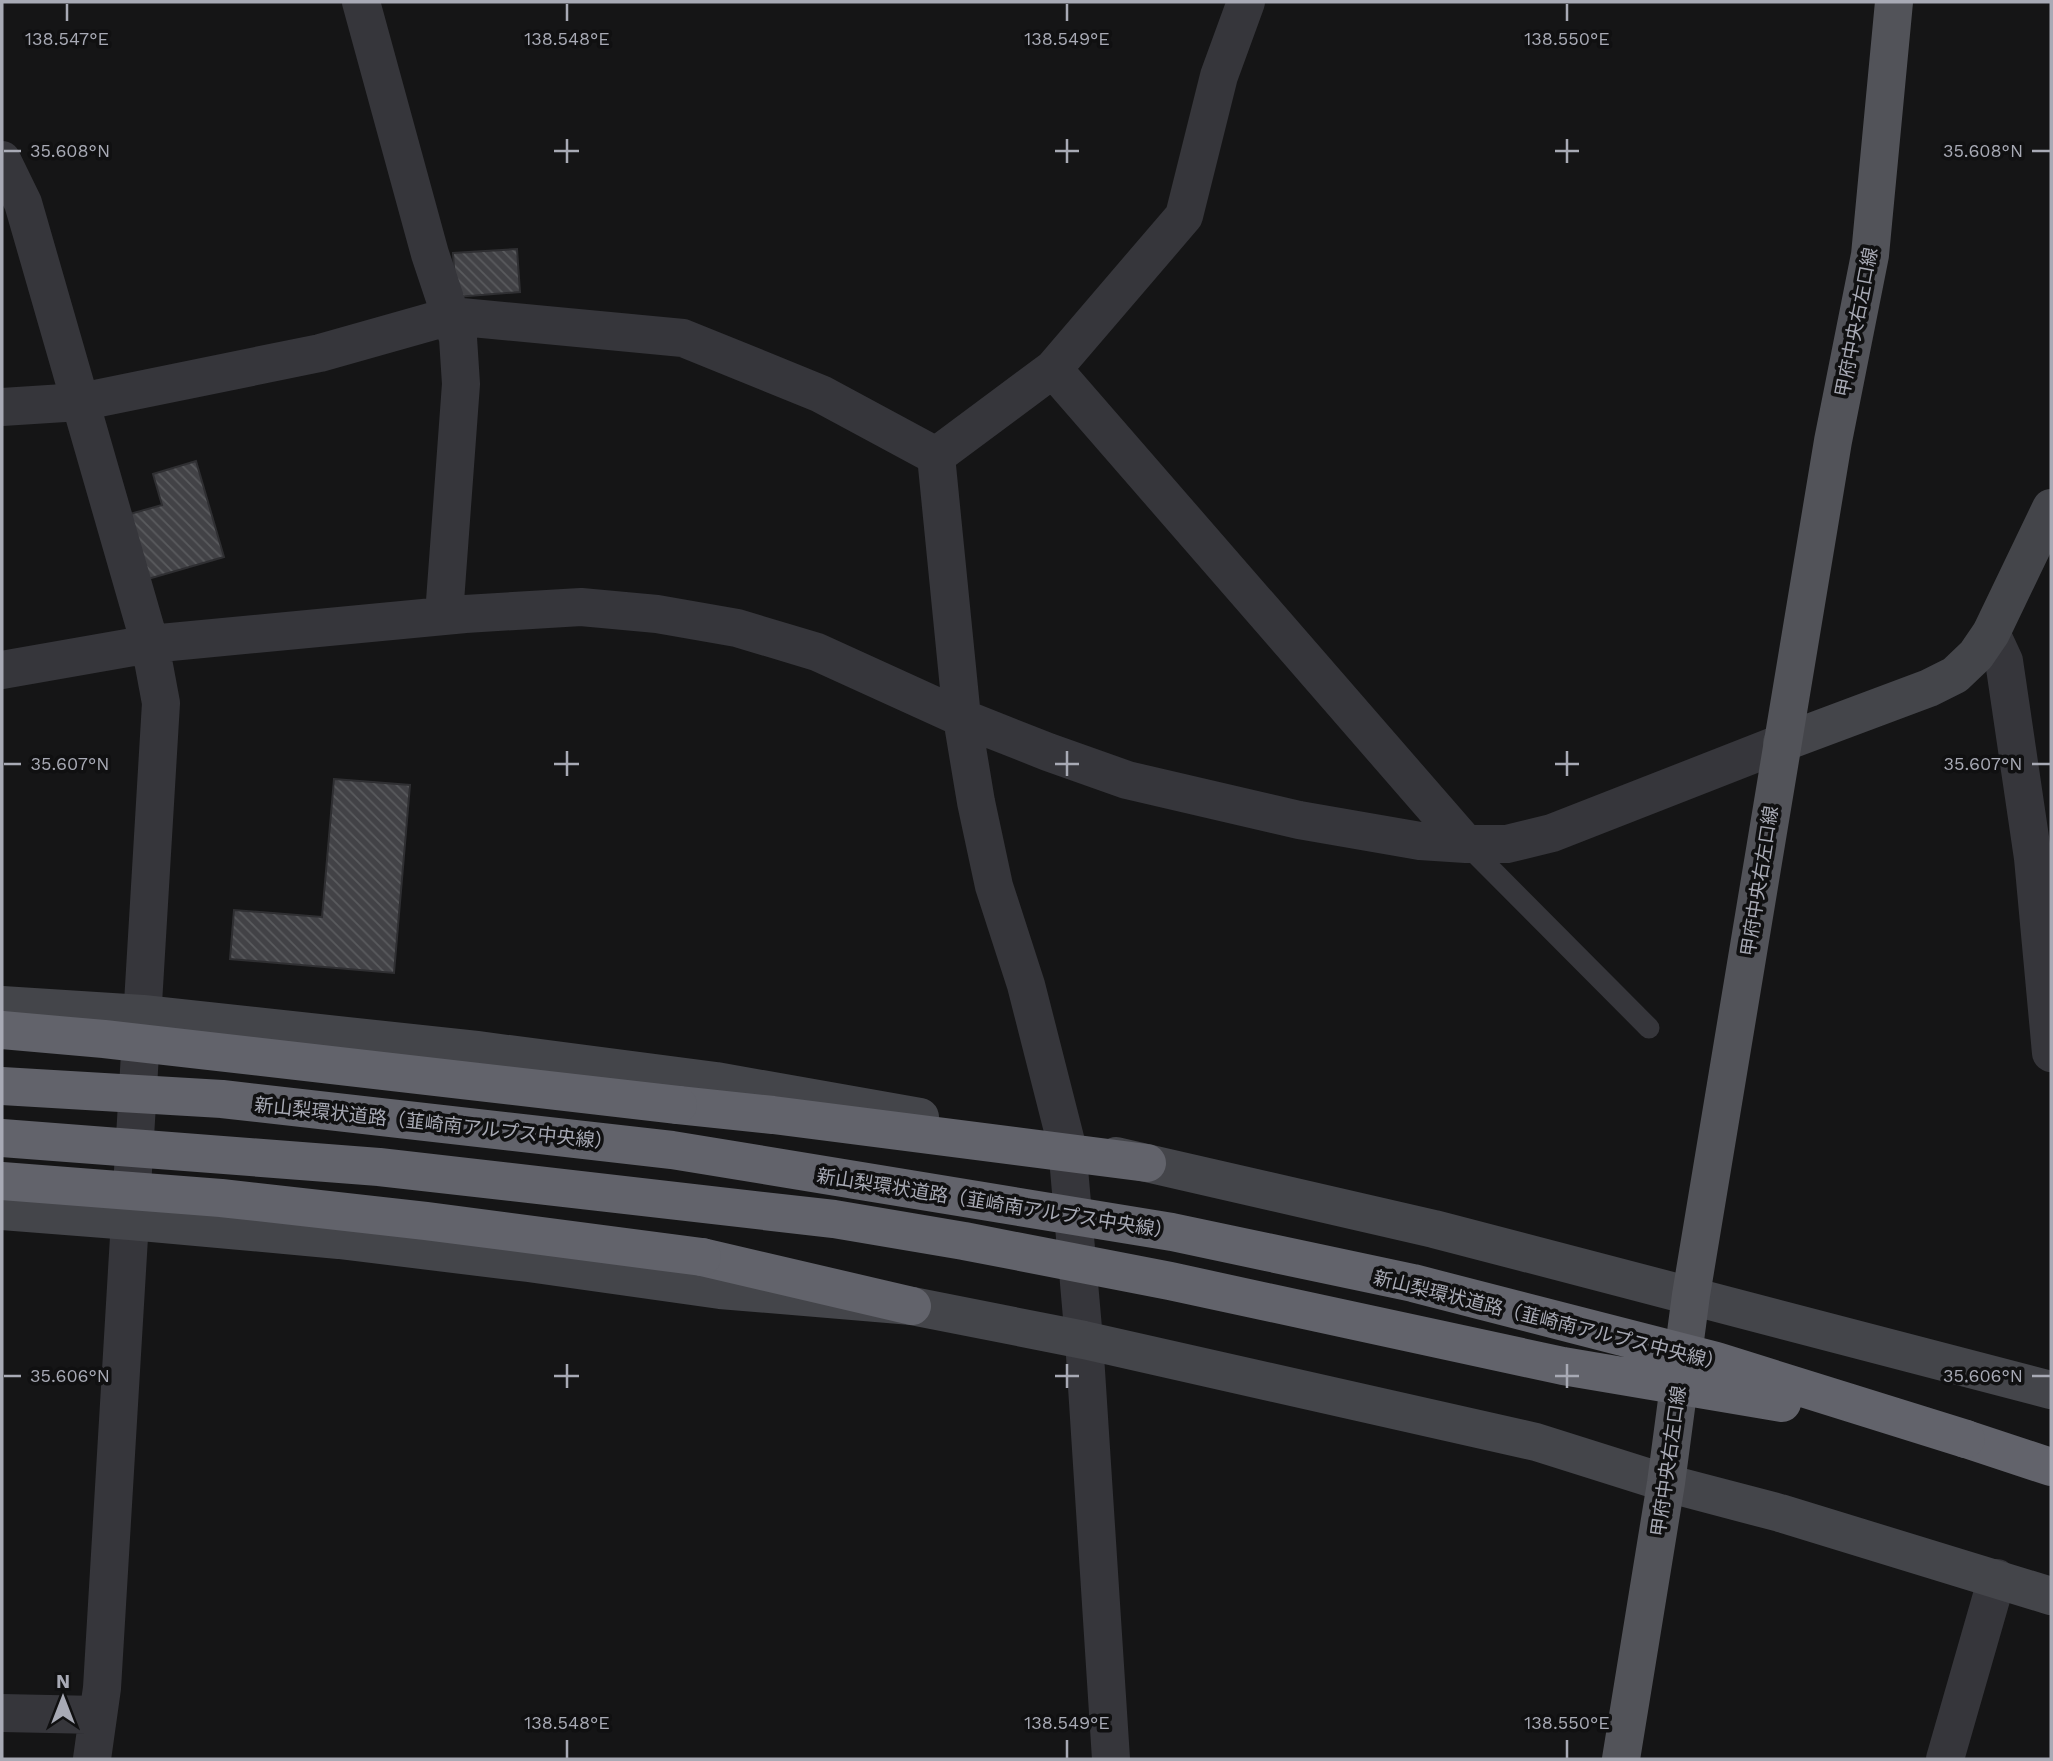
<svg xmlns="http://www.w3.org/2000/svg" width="2053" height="1761" font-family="'Work Sans','Noto Sans JP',sans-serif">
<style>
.building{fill:url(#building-back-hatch);stroke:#2f2f32;stroke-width:2}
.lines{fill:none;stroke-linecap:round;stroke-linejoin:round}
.lane{stroke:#36363b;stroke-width:21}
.street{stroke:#36363b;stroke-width:38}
.secondary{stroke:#44454a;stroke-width:38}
.primary{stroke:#525359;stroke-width:38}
.highway{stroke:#62636b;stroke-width:38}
.highway-bridge{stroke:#62636b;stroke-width:38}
.ticks{fill:none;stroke:#a8aab5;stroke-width:2.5}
.labels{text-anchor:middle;stroke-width:7;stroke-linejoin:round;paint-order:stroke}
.street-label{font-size:19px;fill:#a8aab5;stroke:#101011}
.ticks-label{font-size:18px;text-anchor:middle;fill:#a8aab5;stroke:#101011;stroke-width:7;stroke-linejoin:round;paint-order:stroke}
</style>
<defs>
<pattern id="building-back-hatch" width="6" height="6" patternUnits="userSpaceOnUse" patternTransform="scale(1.75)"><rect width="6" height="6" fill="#424246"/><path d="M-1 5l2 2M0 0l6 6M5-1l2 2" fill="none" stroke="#5a5b5e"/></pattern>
</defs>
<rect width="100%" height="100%" fill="#151516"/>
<path class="building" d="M517,249L520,292L456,297L453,253Z
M196,461L224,557L148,579L130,514L162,505L153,474Z
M334,779L410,785L394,973L230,959L234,910L322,917Z"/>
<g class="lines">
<path class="lane" d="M1466,844L1649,1028"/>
<path class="street" d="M361,2L430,254L458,338L461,384L444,615
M2,160L23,203L150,644L161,703L102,1688L92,1759
M1053,369L1466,844
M2,407L80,402L320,353L451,316L683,338L821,394L936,456L962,718L976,802L994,886L1026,985L1067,1146L1084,1340L1111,1759
M936,456L1053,369L1184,216L1219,76L1246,2
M1991,633L2004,661L2033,858L2051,1053
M2,670L150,644L465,614L581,607L657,614L737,628L817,652L962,718L1048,752L1127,780L1299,820L1420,841L1466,844H1507L1552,833L1782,743
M2,1713L98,1715
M1945,1759L1997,1578"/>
<path class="secondary" d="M1782,743L1929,688L1955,675L1976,655L1991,633L2051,508
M2,1005L143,1014L477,1050L716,1081L920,1117
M1116,1156L1434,1229L2051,1390
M2,1211L130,1221L339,1240L528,1263L720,1290L912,1306L1084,1340L1536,1442L1666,1483L1780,1513L2051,1596"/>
<path class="primary" d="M1621,1759L1666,1483L1691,1295L1833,441L1870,255L1894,2"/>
<path class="highway" d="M678,1105L773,1115L1147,1163
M702,1257L912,1306
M1966,1439L2051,1467"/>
<path class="highway-bridge" d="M2,1030L104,1039L678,1105
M2,1086L222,1099L672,1150L1172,1232L1413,1283L1716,1361L1966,1439
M2,1138L379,1167L834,1219L964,1241L1170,1281L1563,1366L1782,1403
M2,1181L221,1198L426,1221L702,1257"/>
</g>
<path class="ticks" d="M67,4V21M567,4V21M1067,4V21M1567,4V21M567,139V163M1067,139V163M1567,139V163M4,151H21M554,151H579M1055,151H1079M1555,151H1579M2032,151H2050M567,751V776M1067,751V776M1567,751V776M4,764H21M554,764H579M1055,764H1079M1555,764H1579M2032,764H2050M567,1364V1388M1067,1364V1388M1567,1364V1388M4,1376H21M554,1376H579M1055,1376H1079M1555,1376H1579M2032,1376H2050M567,1740V1758M1067,1740V1758M1567,1740V1758"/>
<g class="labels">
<g class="street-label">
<text transform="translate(1856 322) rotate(-79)" y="7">甲府中央右左口線</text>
<text transform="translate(1759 881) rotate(-81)" y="7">甲府中央右左口線</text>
<text transform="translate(434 1123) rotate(6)" y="7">新山梨環状道路（韮崎南アルプス中央線）</text>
<text transform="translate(995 1203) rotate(9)" y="7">新山梨環状道路（韮崎南アルプス中央線）</text>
<text transform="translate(1549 1320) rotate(14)" y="7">新山梨環状道路（韮崎南アルプス中央線）</text>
<text transform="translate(1668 1461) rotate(-82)" y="7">甲府中央右左口線</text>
</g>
</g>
<g class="ticks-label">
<text x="67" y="45">138.547°E</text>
<text x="567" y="45">138.548°E</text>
<text x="1067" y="45">138.549°E</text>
<text x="1567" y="45">138.550°E</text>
<text x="70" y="157">35.608°N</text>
<text x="1983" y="157">35.608°N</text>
<text x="70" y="770">35.607°N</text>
<text x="1983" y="770">35.607°N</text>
<text x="70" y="1382">35.606°N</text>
<text x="1983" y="1382">35.606°N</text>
<text x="567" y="1729">138.548°E</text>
<text x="1067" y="1729">138.549°E</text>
<text x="1567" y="1729">138.550°E</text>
</g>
<rect width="2053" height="1761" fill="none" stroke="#a8aab5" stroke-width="7"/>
<g transform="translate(63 1698)" stroke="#101011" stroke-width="5" paint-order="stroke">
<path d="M0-5L12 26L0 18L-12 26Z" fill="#a8aab5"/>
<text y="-10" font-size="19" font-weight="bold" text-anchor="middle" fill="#a8aab5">N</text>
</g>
</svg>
